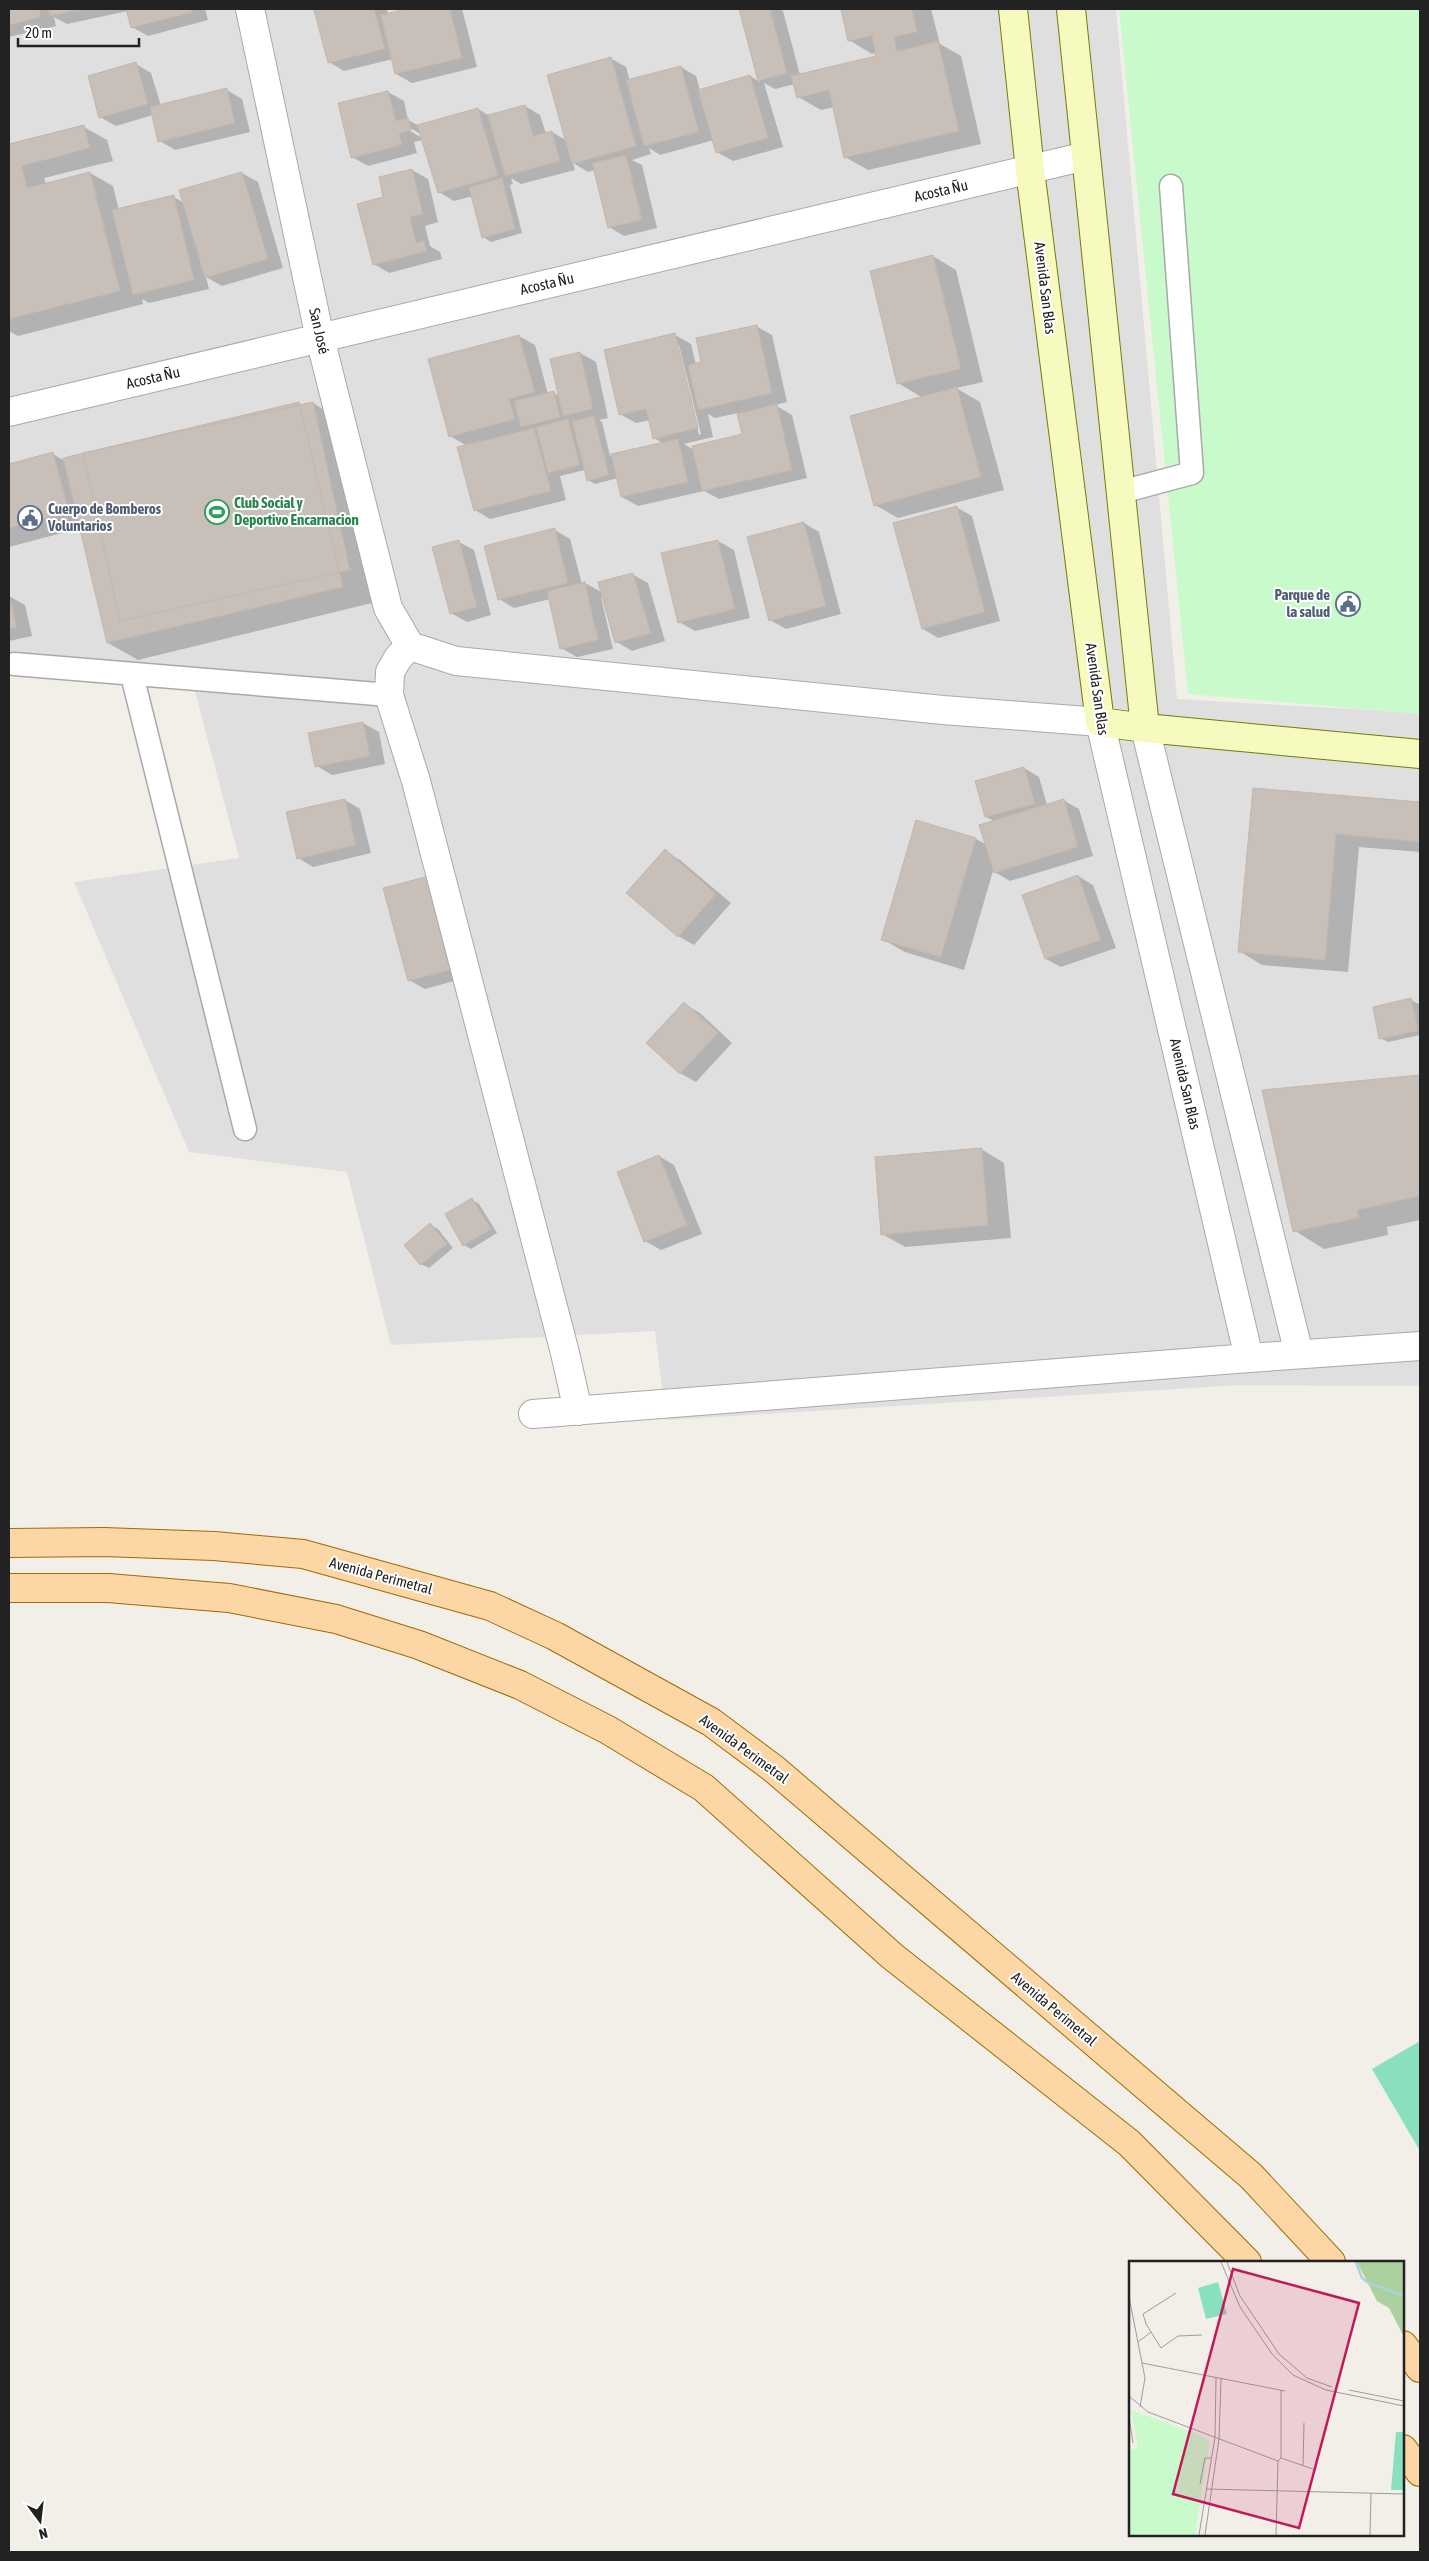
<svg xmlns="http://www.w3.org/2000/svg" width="1429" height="2561" font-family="'Asap Condensed',sans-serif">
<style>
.residential{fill:#e0dfdf}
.park{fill:#c8facc}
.pitch{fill:#88e0be}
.shadow{fill:#0003;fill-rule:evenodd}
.building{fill:#c7bfb8;stroke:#c4b6ab}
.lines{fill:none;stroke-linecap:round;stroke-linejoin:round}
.lane-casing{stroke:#a9a9a9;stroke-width:25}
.street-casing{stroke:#a9a9a9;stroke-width:30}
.secondary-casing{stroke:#707d05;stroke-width:30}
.primary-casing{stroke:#a06b00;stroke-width:30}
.lane{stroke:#fff;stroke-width:22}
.street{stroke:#fff;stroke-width:28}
.secondary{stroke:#f7fabf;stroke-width:28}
.primary{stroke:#fcd6a4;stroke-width:28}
.labels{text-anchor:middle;stroke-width:4;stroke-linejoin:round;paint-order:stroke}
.street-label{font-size:15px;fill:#222;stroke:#fff}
.leisure-label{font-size:15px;font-weight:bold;fill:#27864d;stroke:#fff;text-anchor:start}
.service-label{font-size:15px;font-weight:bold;fill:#4e5e75;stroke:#fff;text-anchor:start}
.inset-river{fill:none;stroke:#aad3df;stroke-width:2.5}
.inset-road{fill:none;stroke:#9f9d99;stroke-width:1}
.view{fill:#c2185b;fill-opacity:0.15;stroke:#c2185b;stroke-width:2.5}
.inset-edge{fill:none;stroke:#222;stroke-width:2.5}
</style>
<rect width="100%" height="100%" fill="#f2efe9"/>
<path class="residential" d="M9,9H1116L1177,699L1420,713V1386L1241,1385L666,1420L655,1331L391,1345L347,1172L189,1152L74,882L239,858L192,680L9,668Z"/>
<path class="park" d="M1119,9H1420V714L1188,694Z"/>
<path class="pitch" d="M1420,2041V2151L1372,2069Z"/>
<path class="shadow" d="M9,9H205L208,20L148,36L132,27L128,11L67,24L54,17L56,26L9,37Z
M325,9H387L388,14L411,9H462L477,67L412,83L396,74L393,59L344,71L329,62L316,11Z
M740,9H779L783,11L800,75L877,57L876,53L872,54L849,40L842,9H931L940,44L961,56L981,144L868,170L845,157L834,107L821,110L798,97L795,84L775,89L764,83L783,147L733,161L717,152L714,140L660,155L649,148L651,154L632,160L642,165L657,228L624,236L609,227L595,170L588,172L573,163L575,170L521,184L511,178L513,184L510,185L522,233L491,242L483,237L473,196L454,201L439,192L423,140L414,142L417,153L368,166L352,157L388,92L404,101L408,120L419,126L478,109L490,116L525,106L540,115L546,134L552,132L567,141L610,58L626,67L630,81L681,67L696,76L700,90L750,76L760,82ZM407,126L422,135V138L405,128Z
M136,64L151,73L161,106L227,90L242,99L250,132L175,150L160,141L153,115L116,126L100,117Z
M84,127L107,140L113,161L44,178L46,184L90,173L113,186L119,210L174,197L184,203L181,191L242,173L258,182L283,268L222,286L206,277L209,289L149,303L142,299L143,304L18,336L9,331V146Z
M412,170L428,179L438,222L425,226L430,246L440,252L442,259L389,273L374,264L385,198Z
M933,256L956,270L983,382L956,388L980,402L1004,490L898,518L875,505L923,398L898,383Z
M756,326L772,335L787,402L775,405L792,415L807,478L719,499L704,491L638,506L622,497L618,478L595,484L588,480L585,470L560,476L566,500L490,519L475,510L467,446L450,436L519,336L535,345L548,394L554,393L560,396L580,353L596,362L608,418L599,420L602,422L610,456L664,444L654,438L650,420L636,423L620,414L675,335L691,344L696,365L703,363ZM677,345H679L701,434L699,435ZM738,413L744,435L694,450L684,444L713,437L708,414L715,418Z
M298,403L303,406L313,403L342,421L380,587L368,589L372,603L138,660L108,643L81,528L9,547V465L53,454L65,461Z
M956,507L972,516L1000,621L938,638L923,629Z
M804,523L819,532L841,614L786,629L770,620Z
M555,530L570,539L582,584L585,583L603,593L632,574L648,583L665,641L632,651L617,642L603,597H601L613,649L577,657L561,648L550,599L514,608L499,599Z
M718,541L734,550L750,618L695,631L679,622Z
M459,542L474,550L491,615L467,622L451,613Z
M9,596L25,605L32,636L9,641Z
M363,723L379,732L385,764L332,775L317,766Z
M1024,768L1039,777L1047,805L1063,800L1079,809L1093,856L1010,881L993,871L964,970L905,952L882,939L917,821L976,839L987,845L994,821L986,817Z
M1254,789L1420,804V852L1359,847L1348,972L1262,965L1239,951Z
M345,800L360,809L371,853L313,867L298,858Z
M665,851L680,860L731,903L694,945L678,936Z
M1078,876L1093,885L1116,948L1061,967L1046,959Z
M385,889L469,977L425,989L409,980Z
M1411,1000L1419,1004L1420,1035L1388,1042L1380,1038Z
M684,1004L700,1013L732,1043L696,1082L680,1073Z
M1420,1076V1220L1387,1227L1388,1235L1324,1249L1295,1231L1264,1091Z
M981,1149L1004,1163L1011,1238L905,1247L882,1234Z
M659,1156L674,1165L702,1234L661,1250L645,1241Z
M472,1200L479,1204L497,1233L471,1249L464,1245Z
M430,1225L438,1229L453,1248L429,1268L421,1264L406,1245Z"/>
<path class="building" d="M9,9H39L41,17L9,25Z
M48,9H84L50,16Z
M126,9H192L193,12L131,28Z
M320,9H374L385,49L328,63L314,10Z
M406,9H450L462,58L395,74L381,15Z
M739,9H770L787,73L758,81Z
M841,9H912L917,32L894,37L897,51L938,41L959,131L844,158L829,90L797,98L791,76L876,56L872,36L848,41Z
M611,57L636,146L572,164L547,75Z
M136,62L148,104L99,118L88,76Z
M681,66L699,132L644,146L626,80Z
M750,75L768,138L716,153L698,90Z
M227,88L235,123L158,142L150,107Z
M388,91L396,121L408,118L411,130L399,134L402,145L351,158L338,103Z
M525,105L533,136L552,131L560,161L505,176L488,115Z
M478,108L498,176L438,193L417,125Z
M84,125L90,148L22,166L27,188L90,172L120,291L9,319V144Z
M626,155L642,220L608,228L592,163Z
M412,169L423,214L410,217L416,243L424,241L427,251L373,265L357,204L383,197L379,177Z
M242,172L268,259L205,278L179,190Z
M502,178L515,229L482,238L469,187Z
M174,195L194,280L133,295L112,210Z
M933,255L961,369L897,384L870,271Z
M757,325L772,393L698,410L688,365L701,362L696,338Z
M675,333L698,428L653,439L646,409L619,415L604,350Z
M519,335L535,392L509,399L515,419L449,437L428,359Z
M580,352L593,409L563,416L550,359Z
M957,387L981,477L874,506L850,416Z
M554,391L560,417L521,427L514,401Z
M299,402L343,587L107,643L63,458Z
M313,402L350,570L120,621L83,453Z
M777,404L792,470L702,491L692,446L742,434L737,414Z
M594,416L609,475L587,481L572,421Z
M568,419L580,465L548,473L536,427Z
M534,428L551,491L474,511L457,447Z
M678,439L688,482L621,497L611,454Z
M53,452L69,512L9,528V464Z
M957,506L985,612L922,629L893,523Z
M804,522L826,606L769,621L747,537Z
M555,528L568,583L498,600L484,546Z
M459,540L477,607L450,614L432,547Z
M718,540L735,609L678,623L661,553Z
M633,573L651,633L615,643L598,582Z
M585,582L598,640L560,649L547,591Z
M9,595L17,627L9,629Z
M363,722L370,756L315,767L308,733Z
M1024,767L1035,804L985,817L975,781Z
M1253,788L1420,802V842L1336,834L1325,960L1238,952Z
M345,799L356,845L297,859L286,812Z
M1064,799L1078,847L994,873L979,825Z
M916,820L976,838L941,957L881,940Z
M665,849L716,894L678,937L626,893Z
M1078,875L1101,940L1045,959L1022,895Z
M429,876L454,969L408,981L383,888Z
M1411,998L1418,1031L1379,1039L1373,1007Z
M684,1002L718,1033L680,1074L646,1043Z
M1420,1075V1196L1357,1210L1359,1218L1293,1232L1262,1090Z
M982,1148L988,1225L881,1235L875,1157Z
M659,1155L687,1225L644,1242L617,1172Z
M472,1198L491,1229L463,1246L445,1214Z
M430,1223L447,1244L420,1265L404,1245Z"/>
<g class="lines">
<defs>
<path id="lane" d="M1121,492L1192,473L1171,186
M14,664L389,695
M132,675L245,1129"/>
<path id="street" d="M250,9L320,338L388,608L410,646
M9,412L1086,156
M410,646L456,661L943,710L1100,722L1249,1358
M410,646L398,658L390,672L389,695L416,781L565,1353L578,1411
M1145,728L1299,1354
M533,1414L1249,1358L1420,1346"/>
<path id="secondary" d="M1013,9L1030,170L1100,722L1145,728L1420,754
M1071,9L1145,728"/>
<path id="primary" d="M9,1543L104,1542L214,1546L303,1554L490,1606L555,1636L711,1722L774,1769L1251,2176L1331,2262
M9,1588H108L229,1598L336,1619L419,1645L520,1685L608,1730L704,1788L892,1956L1129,2143L1247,2262
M1403,2345L1420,2368
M1403,2449L1420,2472"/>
</defs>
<use href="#lane" class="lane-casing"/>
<use href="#street" class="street-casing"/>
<use href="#secondary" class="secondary-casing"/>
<use href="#primary" class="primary-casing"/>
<use href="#lane" class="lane"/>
<use href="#street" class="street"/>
<use href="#secondary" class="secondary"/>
<use href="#primary" class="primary"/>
</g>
<defs>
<symbol id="stadium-ring" viewBox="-11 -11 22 22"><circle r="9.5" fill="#fff" stroke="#2e9e5b" stroke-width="1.5"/><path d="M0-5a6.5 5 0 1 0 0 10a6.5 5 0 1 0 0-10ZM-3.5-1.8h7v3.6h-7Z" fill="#2e9e5b"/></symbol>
<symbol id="civic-ring" viewBox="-11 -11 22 22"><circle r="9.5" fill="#fff" stroke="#5c6f8a" stroke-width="1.5"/><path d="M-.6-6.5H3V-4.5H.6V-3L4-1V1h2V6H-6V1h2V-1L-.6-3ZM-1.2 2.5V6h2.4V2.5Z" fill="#5c6f8a"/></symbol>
</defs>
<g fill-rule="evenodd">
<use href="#stadium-ring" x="203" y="498" width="28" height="28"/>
<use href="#civic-ring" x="16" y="504" width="28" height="28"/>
<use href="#civic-ring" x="1334" y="590" width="28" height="28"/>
</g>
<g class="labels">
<g class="street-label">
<text transform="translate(941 191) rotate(-13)" y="5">Acosta Ñu</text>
<text transform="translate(547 284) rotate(-13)" y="5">Acosta Ñu</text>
<text transform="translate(1045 288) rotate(83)" y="5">Avenida San Blas</text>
<text transform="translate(319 331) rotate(77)" y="5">San José</text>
<text transform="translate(153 378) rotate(-13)" y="5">Acosta Ñu</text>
<text transform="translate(1097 689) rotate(82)" y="5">Avenida San Blas</text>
<text transform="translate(1185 1084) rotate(77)" y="5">Avenida San Blas</text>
<text transform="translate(381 1576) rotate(15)" y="5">Avenida Perimetral</text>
<text transform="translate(744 1749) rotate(36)" y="5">Avenida Perimetral</text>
<text transform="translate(1054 2009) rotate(40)" y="5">Avenida Perimetral</text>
</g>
<g class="leisure-label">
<text x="234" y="508">Club Social y<tspan x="234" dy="17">Deportivo Encarnacion</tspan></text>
</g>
<g class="service-label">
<text x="48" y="514">Cuerpo de Bomberos<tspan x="48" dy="17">Voluntarios</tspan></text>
<text x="1330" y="600" text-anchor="end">Parque de<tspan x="1330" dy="17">la salud</tspan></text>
</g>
</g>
<g transform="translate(1129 2261)">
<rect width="275" height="275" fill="#f2efe9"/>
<path d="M228,1H275V76L260,47L248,40Z" fill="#add19e"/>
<path d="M2,149L81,178L66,274H0V189L9,187Z" fill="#c8facc"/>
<path d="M89,21L98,53L77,58L69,27ZM267,171H275V229H262Z" fill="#88e0be"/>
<path class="inset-river" d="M227,1L233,17L238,21L275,35"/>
<path class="inset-road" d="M92,1L111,46L143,93L164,114L197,129L275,145M98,1L111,35L150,93L178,117L203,126M47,32L14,53L17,63L32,87L49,75L73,74M0,36L16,117L11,146M9,81L22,71M13,102L156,130M220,129L275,140M0,135L19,151L149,200M0,156L4,182M152,197L184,208M149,200L152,197V129M174,204L175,162M71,223L76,197H82M78,228L275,233M70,274L86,176L87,117M76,274L90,178L92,118M147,274L149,200M241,274L242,232"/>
<path class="view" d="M104,8L230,42L170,267L44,233Z"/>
<rect width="275" height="275" class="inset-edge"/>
</g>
<rect width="1429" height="2561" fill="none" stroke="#222222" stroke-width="20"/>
<g transform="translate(40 2521) rotate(165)" stroke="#ffffff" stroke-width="4" paint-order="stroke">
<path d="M0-4L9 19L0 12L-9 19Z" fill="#222222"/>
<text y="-8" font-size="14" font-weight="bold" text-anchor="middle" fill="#222222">N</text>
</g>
<path d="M18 38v8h121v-8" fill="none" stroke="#222222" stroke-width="2.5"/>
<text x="25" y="38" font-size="15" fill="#222222" stroke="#ffffff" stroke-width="4" paint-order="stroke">20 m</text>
</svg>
